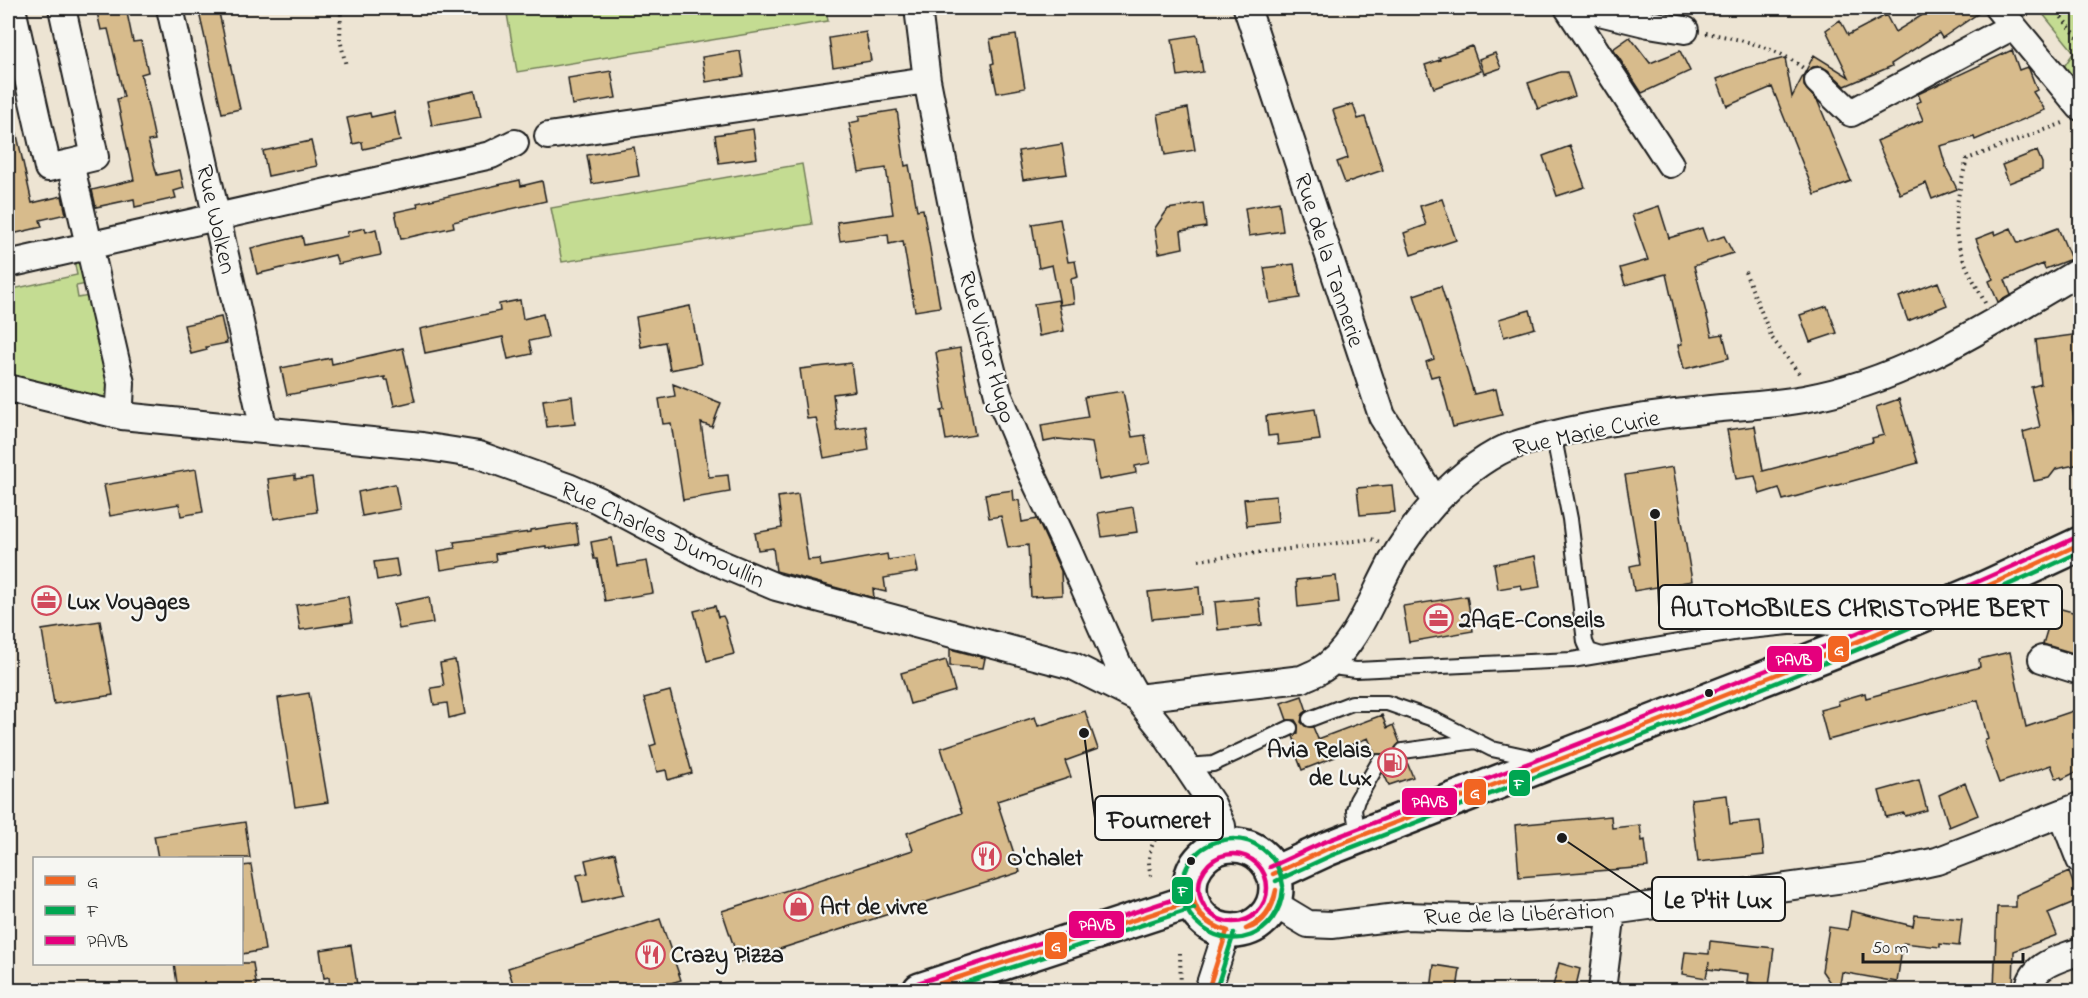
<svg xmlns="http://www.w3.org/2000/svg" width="2088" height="998" font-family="'Indie Flower',sans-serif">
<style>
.green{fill:#c4dc92;stroke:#707c57;stroke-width:1.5}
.building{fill:#d7bb8c;stroke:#1c1c1c;stroke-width:1.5}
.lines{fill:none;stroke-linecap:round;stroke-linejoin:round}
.lane-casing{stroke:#1c1c1c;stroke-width:18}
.street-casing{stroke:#1c1c1c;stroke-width:30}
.primary-casing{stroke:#1c1c1c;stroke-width:38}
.path{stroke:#1c1c1c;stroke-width:4;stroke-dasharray:1.5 4.5;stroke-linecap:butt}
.lane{stroke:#f6f6f2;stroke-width:14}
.street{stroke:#f6f6f2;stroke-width:26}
.primary{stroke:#f6f6f2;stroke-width:33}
.bus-1-casing{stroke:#f6f6f2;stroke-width:9}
.bus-2-casing{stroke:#f6f6f2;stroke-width:9}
.bus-3-casing{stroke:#f6f6f2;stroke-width:9}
.bus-1{stroke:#f26522;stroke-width:4.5}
.bus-2{stroke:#00a651;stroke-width:4.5}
.bus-3{stroke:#e5007d;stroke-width:4.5}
.bus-dot{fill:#1c1c1c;stroke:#f6f6f2;stroke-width:2}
.labels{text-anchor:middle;stroke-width:4.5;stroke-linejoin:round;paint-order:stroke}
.street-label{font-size:24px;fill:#1c1c1c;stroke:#f6f6f2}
.poi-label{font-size:24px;font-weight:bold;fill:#1c1c1c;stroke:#f6f6f2;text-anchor:start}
.leader{fill:none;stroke:#1c1c1c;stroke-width:2}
.callout-dot{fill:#1c1c1c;stroke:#f6f6f2;stroke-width:2}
.callout{fill:#f6f6f2;stroke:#1c1c1c;stroke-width:2}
.callout-label{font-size:26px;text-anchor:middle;font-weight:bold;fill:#1c1c1c}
.line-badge{stroke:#f6f6f2;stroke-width:2}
.badge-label{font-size:16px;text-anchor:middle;font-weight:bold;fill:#fff}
</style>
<rect width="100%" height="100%" fill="#ede4d3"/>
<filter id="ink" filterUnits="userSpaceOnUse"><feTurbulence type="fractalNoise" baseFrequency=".0167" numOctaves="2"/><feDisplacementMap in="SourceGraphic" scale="12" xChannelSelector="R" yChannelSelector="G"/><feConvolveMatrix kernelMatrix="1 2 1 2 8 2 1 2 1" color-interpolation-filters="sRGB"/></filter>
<g filter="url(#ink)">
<path class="green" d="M506,8H826L828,21L517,72Z
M2038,8H2080V89L2063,68L2074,52Z
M802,164L812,224L562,262L551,208Z
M74,260L81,261L87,284L76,286L78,298L89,296L111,383L107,395L95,401L8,380V290L77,275Z"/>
<path class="building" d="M96,8H126L133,42L141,41L148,72L141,74L155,140L148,141L157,175L180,170L184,188L174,191L176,198L135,207L134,199L96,207L92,190L134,180L117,99L124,97L108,29L101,30Z
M198,8H218L240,109L222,113Z
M1934,8H1983V10L1942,38L1939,33L1891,64L1892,66L1845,86L1828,70L1821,66L1813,67L1807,71L1804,77V86L1818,102L1851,181L1815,195L1772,87L1727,106L1717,79L1746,68L1785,58L1792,97L1814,55L1849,77L1826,30L1840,20L1848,35L1886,15L1895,32Z
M866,32L871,61L833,67L829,38Z
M1016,35L1025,88L997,93L991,64L994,63L990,39Z
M1197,35L1203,72L1178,76L1172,39Z
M1630,37L1650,63L1680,51L1690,71L1642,93L1613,49Z
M1472,46L1481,71L1434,88L1425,65L1440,60L1439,58Z
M2012,50L2019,70L2027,67L2029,69L2037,90L2033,92L2045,110L1975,140L1974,137L1940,146L1946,167L1957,189L1932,199L1926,183L1900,194L1877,141L1923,120L1916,103L1921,101L1918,94Z
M740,51L744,76L706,82L702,57Z
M1495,53L1501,68L1484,74L1479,59Z
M611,71L616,98L572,105L568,78Z
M1560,72H1567L1575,96L1538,109L1528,83Z
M475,91L481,117L432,126L427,101Z
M1353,104L1358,119L1365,117L1383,170L1345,183L1337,162L1348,158L1333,110Z
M1188,108L1195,150L1165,155L1158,114Z
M897,110L905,166L909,165L917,210L923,209L940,307L915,311L903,241L889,244L888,234L840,241L837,222L893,214L886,168L859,172L849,123L859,121V116Z
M394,112L400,141L363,149L362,142L353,144L347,118L370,113L371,117Z
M8,126H15L32,203L62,196L66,214L40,220L42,227L8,235V208L12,207L8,189Z
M753,129L757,158L719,163L715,135Z
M311,141L317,166L268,176L263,151Z
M1062,144L1067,174L1023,180L1018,151Z
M1570,146L1585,187L1557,196L1543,156Z
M634,147L639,176L592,184L587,155Z
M2037,151L2042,163V170L2009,183L2002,165Z
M520,180L521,186L542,181L546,201L453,222L454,227L401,239L395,212L418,207L417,203Z
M1442,199L1456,240L1411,255L1404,233L1426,225L1420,206Z
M1279,202L1283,231L1249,236L1245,208Z
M1203,203L1206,227L1181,231L1183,248L1159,253L1155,228L1168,209Z
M1659,206L1669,238L1702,228L1707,242L1724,236L1733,253L1694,266L1712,336L1723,334L1729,358L1684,369L1678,345L1682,344L1666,274L1625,285L1620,268L1648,260L1632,215Z
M1060,219L1068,262L1075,261L1078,277L1071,279L1074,303L1060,305L1052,265L1039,268L1032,224Z
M365,228L366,232L376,229L381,255L338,264L335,255L257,274L251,248L302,236L304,245L348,236L347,232Z
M2011,228L2018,243L2058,228L2071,259L2045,269L2043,264L2005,280L2011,295L1998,302L1989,281L1993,279L1976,239L1994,232L1995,235Z
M1294,264L1300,298L1270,303L1264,268Z
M1938,282L1947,305L1908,321L1899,297Z
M1441,286L1474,394L1496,389L1502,415L1453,427L1439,375L1431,377L1426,362L1434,359L1414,295Z
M520,300L523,319L543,314L548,337L529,341L532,354L508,359L503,337L425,353L420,329L500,311L499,304Z
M1058,300L1064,331L1039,336L1034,304Z
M690,306L701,364L670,370L665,342L641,347L636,317Z
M1827,306L1837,333L1810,342L1800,315Z
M1530,310L1535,328L1504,337L1499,319Z
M221,317L227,343L206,347L207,350L191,354L184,325Z
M2080,334V403L2072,405L2080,454V464L2056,469L2049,478L2034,481L2023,432L2040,427L2031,387L2041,384L2036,340Z
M403,348L415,401L394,406L388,380H385V377L287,395L281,368L331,358L332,364Z
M960,348L975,435L946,440L941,411L945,410L936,352Z
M851,363L855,391L833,394L837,431L866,426L869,450L824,458L816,418L807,419L800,369Z
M673,384L721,403L712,427L701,423L709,477L728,475L730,492L683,500L671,423L663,424L659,399L675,396Z
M1123,391L1132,437L1145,435L1150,463L1135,466L1136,473L1099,480L1092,443L1059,439L1044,442L1041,425L1088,417L1084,397Z
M572,396L575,424L547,427L543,400Z
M1899,399L1918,463L1783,500L1779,488L1760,494L1755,476L1736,479L1727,430L1755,426L1763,471L1873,442L1872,438L1884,435L1876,407Z
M1315,409L1320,440L1278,445L1277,435L1268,436L1266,416Z
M1673,467L1692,581L1634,591L1630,566L1640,564L1625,475Z
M196,469L203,512L181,516L179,504L110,516L104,485Z
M295,475V479L312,477L317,512L274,519L268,479Z
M395,484L400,509L362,516L358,492Z
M1392,485L1395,512L1360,515L1357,488Z
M1013,490L1014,501L1019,500L1022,522L1037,519L1052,552L1061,571L1062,595L1031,597L1028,545L1008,548L1001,516L989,518L985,494Z
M798,494L808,560L820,559L821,566L887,554L888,560L915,556L918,572L884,578L886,592L873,589L874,598L776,571L773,548L758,550L755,533L782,528L778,497Z
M1276,496L1278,522L1247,526L1244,499Z
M1133,507L1137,532L1102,537L1098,513Z
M576,523L579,544L546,549V546L495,554L496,561L441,570L438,551L455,548L454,542L530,532V530Z
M612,538L617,566L647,561L653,593L605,601L597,559H594L591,542Z
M1535,556L1540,587L1522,590L1521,585L1498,589L1494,564Z
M396,559L399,576L377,580L374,562Z
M1336,576L1339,602L1298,607L1296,580Z
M1199,587L1201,614L1152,619L1148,592Z
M348,596L352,622L300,630L296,605Z
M1467,596L1473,631L1409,642L1403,606Z
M429,597L433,623L399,629L394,604Z
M1259,598L1262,625L1218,630L1215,602Z
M715,606L718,617L723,616L725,620L734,654L707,661L694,611Z
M2054,607L2080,614V655L2043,644Z
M100,621L113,695L54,704L42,630Z
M950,649L985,658L983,668L950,666Z
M2010,652L2026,727L2076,710L2077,714L2080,713V770L2062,779L2061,777L2056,778L2051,765L1999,783L1984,741L1988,739L1978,700L1828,740L1820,710L1839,705L1838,701L1865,693L1866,698L1980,667L1979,659Z
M455,660L465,714L449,718L447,703L434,705L431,688L444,686L440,663Z
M946,660L955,691L910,704L901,673Z
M670,691L692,773L668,780L666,770L657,772L650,746L656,744L644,698Z
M309,693L328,802L295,807L278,698Z
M1302,696L1307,711L1303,714L1301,722L1305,726L1313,727L1318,739L1382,715L1387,728L1393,725L1400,743L1395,748L1396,756L1400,759L1406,760L1413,777L1389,785L1383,772L1388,763L1387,758L1383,754H1375L1368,738L1333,752L1335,757L1302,770L1294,749L1297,747L1293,736L1298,733V725L1295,720H1287L1281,703Z
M1085,711L1098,749L1065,761L1071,777L997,801L1020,872L739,962L722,911L913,850L907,833L962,813L941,748L1035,717L1038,726Z
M1919,780L1927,810L1905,816L1904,813L1886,817L1879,791Z
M1965,783L1978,815L1949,827L1939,795Z
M1727,795L1730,824L1760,821L1764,855L1698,862L1691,799Z
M1611,816L1612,828L1640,825L1642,841L1645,840L1648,867L1519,877L1515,825Z
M245,822L250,858H158L154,836Z
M615,853L624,894L583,903L577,875L588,873L585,860Z
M251,865L265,950L242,954V866Z
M2069,872L2079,900L2048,913L2057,935L2014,951L2013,990H1994L1997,907H2016V895Z
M1851,911L1913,926L1915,915L1962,919L1959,946L1940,944V947L1903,943L1897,982L1842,972L1839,990H1835L1822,971L1829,927L1848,930Z
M660,919L681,980L648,990H515L508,968Z
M1710,941L1774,948L1769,986L1748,982L1749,974L1708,969L1709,962L1706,978L1682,974L1685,952L1709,954Z
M351,945L357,985L330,989L329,977L324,978L320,950Z
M174,963H253L257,990H178Z
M1559,963L1580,969L1575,990H1552Z
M1434,965L1460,969L1457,990H1431Z"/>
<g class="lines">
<defs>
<path id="lane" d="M1556,434L1554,438L1570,519L1585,642L1589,651L1602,655
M1329,662L1340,668L1356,670L1572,660L1739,632L1789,627H1821L1863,631
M1310,719L1352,703H1387L1433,719L1492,749L1538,759
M1403,751L1476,741
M1187,766L1213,764L1290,728
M1358,837L1354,810L1357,800L1379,762"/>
<path id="street" d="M12,8L48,168L70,163
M62,8L95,157L70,163L121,383L120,404L122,416
M170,8L264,430
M918,8L927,80L959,241L998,394L1030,470L1066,546L1118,664L1137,698
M1247,8L1382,416L1435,501
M1568,8L1670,164
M1583,8L1649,24L1685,30
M1998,8L2080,107
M1818,81L1851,113L2013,26
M548,136L927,80
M8,264L491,155L515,143
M8,388L122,416L422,446L479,455L568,487L598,500L705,557L776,587L1073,666L1137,698L1161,728L1212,804L1222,826L1224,846
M2042,659L2080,671
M1137,698L1302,679C1307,676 1314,674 1319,671C1358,649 1376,585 1400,548C1425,510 1458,474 1498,452C1514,443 1534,440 1551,435C1607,421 1664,414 1721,408C1749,406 1776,404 1804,399C1906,381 1993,322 2080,271
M2062,814L2080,860
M1273,903L1308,924L1332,925L1405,916L1468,918L1523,917L1612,911L1873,875L1937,861L2080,806
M1208,990L1227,931
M1602,990L1612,911
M2028,990C2034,963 2057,960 2080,951"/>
<path id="primary" d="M1190 888a43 43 0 1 1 86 0a43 43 0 1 1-86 0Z
M1273,874L1327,849L1880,633L1979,591L2080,544
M920,990L1192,901"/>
</defs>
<use href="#lane" class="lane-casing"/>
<use href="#street" class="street-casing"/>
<use href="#primary" class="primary-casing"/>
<path class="path" d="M341,8L340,39L346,66
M2054,8L2080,40
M1706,33C1740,39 1776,47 1803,68
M1745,272L1772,338L1801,376
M1985,303C1976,284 1963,264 1958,243C1952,215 1960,186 1967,159L2066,122
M1199,560L1371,539L1380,542
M1151,876C1142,841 1165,827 1189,807
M1180,953L1181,990"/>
<use href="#lane" class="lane"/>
<use href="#street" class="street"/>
<use href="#primary" class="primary"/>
<defs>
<path id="bus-1" d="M1273,874L1327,849C1579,751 1835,658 2080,544
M1191,886C1194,912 1203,923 1228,931
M1191,886C1188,909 1206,927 1228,931
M1246,929C1263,921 1272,909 1276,890
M1246,929C1264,925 1274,907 1276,890
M920,990L1192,901
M1208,990L1227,931"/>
<path id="bus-2" d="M1276,881L1330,856C1581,758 1836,666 2080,552
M1283,886C1273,817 1179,828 1182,894C1183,905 1189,915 1196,922C1230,955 1279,936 1283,889
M943,990L1194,908
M1216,990L1234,933"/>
<path id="bus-3" d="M1199 888a34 34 0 1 1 68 0a34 34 0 1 1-68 0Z
M1270,867L1324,842C1576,744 1831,651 2077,537
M918,983L1190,894"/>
</defs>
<use href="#bus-1" class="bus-1-casing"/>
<use href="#bus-2" class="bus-2-casing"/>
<use href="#bus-3" class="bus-3-casing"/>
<use href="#bus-1" class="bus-1"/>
<use href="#bus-2" class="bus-2"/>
<use href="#bus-3" class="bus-3"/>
</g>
</g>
<defs>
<symbol id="office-ring" viewBox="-11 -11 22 22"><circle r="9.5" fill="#f6f6f2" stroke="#d1495b" stroke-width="1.5"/><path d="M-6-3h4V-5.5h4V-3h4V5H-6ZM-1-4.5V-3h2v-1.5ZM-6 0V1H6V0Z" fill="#d1495b"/></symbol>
<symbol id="fuel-ring" viewBox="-11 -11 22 22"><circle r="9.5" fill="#f6f6f2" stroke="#d1495b" stroke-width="1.5"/><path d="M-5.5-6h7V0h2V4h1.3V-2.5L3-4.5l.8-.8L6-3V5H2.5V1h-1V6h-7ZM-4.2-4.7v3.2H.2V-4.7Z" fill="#d1495b"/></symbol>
<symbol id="restaurant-ring" viewBox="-11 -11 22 22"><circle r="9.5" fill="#f6f6f2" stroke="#d1495b" stroke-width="1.5"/><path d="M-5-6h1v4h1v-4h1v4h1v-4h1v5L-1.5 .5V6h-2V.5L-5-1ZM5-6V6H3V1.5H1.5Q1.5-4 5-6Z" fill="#d1495b"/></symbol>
<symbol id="shop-ring" viewBox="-11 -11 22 22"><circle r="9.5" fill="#f6f6f2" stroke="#d1495b" stroke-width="1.5"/><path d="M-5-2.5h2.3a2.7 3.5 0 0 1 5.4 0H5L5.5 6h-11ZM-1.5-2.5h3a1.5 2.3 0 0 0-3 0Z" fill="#d1495b"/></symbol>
</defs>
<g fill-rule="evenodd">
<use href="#office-ring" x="30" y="584" width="33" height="33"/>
<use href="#office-ring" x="1422" y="602" width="33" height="33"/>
<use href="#fuel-ring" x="1376" y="746" width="33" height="33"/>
<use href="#restaurant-ring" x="970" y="840" width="33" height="33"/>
<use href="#shop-ring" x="782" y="890" width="33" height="33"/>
<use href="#restaurant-ring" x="634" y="938" width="33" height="33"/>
</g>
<g class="bus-dot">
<circle cx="1709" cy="693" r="5"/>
<circle cx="1191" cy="861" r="5"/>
</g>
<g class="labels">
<g class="street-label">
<text transform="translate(217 219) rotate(77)" y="8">Rue Wolken</text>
<text transform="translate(1330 260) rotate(72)" y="8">Rue de la Tannerie</text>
<text transform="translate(988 347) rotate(74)" y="8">Rue Victor Hugo</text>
<text transform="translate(1586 432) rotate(-12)" y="8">Rue Marie Curie</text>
<text transform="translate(663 534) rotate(25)" y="8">Rue Charles Dumoullin</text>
<text transform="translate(1519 913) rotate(-2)" y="8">Rue de la Libération</text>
</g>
<g class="poi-label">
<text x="67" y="609">Lux Voyages</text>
<text x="1459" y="627">2AGE-Conseils</text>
<text x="1372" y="757" text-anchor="end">Avia Relais<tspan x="1372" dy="28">de Lux</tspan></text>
<text x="1007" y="865">O'chalet</text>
<text x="820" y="914">Art de vivre</text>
<text x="671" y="962">Crazy Pizza</text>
</g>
</g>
<path class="leader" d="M1655 514L1659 607M1084 733L1095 818M1562 838L1652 899"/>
<g class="callout-dot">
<circle cx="1655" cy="514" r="6"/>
<circle cx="1084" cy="733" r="6"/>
<circle cx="1562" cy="838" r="6"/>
</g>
<g class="callout">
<rect x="1659" y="585" width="403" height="44" rx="6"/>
<rect x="1095" y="796" width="128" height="44" rx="6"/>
<rect x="1652" y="877" width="133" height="44" rx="6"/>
</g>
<g class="callout-label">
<text x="1860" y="616">AUTOMOBILES CHRISTOPHE BERT</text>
<text x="1159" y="828">Fourneret</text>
<text x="1718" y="908">Le P'tit Lux</text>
</g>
<g class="line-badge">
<rect x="1827" y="635" width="23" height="28" rx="6" fill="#f26522"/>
<rect x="1766" y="645" width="57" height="28" rx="6" fill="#e5007d"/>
<rect x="1508" y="769" width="23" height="28" rx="6" fill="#00a651"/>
<rect x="1463" y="778" width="24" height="28" rx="6" fill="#f26522"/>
<rect x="1401" y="787" width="57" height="29" rx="6" fill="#e5007d"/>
<rect x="1171" y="876" width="23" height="29" rx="6" fill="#00a651"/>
<rect x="1068" y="910" width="57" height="29" rx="6" fill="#e5007d"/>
<rect x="1044" y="931" width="24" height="29" rx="6" fill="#f26522"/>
</g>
<g class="badge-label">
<text x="1839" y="655">G</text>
<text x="1794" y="665">PAVB</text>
<text x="1519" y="789">F</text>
<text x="1475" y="798">G</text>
<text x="1430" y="807">PAVB</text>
<text x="1183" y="896">F</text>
<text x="1097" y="930">PAVB</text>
<text x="1056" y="951">G</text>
</g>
<rect width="2088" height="998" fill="none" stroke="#f6f6f2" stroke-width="30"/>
<rect x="15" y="15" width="2058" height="968" fill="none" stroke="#1c1c1c" stroke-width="2" filter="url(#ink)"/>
<rect x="33" y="857" width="210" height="108" fill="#f6f6f2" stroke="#9f9f9c" stroke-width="1.5"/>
<rect x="45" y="876" width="30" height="9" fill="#f26522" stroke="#9f9f9c" stroke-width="1.5"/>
<text x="87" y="887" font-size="18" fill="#1c1c1c">G</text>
<rect x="45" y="906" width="30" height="9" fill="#00a651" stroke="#9f9f9c" stroke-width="1.5"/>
<text x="87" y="917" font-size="18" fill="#1c1c1c">F</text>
<rect x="45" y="936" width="30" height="9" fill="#e5007d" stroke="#9f9f9c" stroke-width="1.5"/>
<text x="87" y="947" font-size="18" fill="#1c1c1c">PAVB</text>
<path d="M1863 953v9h160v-9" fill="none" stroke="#1c1c1c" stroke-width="3"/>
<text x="1872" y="953" font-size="18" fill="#1c1c1c" stroke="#f6f6f2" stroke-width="4.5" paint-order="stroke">50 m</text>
</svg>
